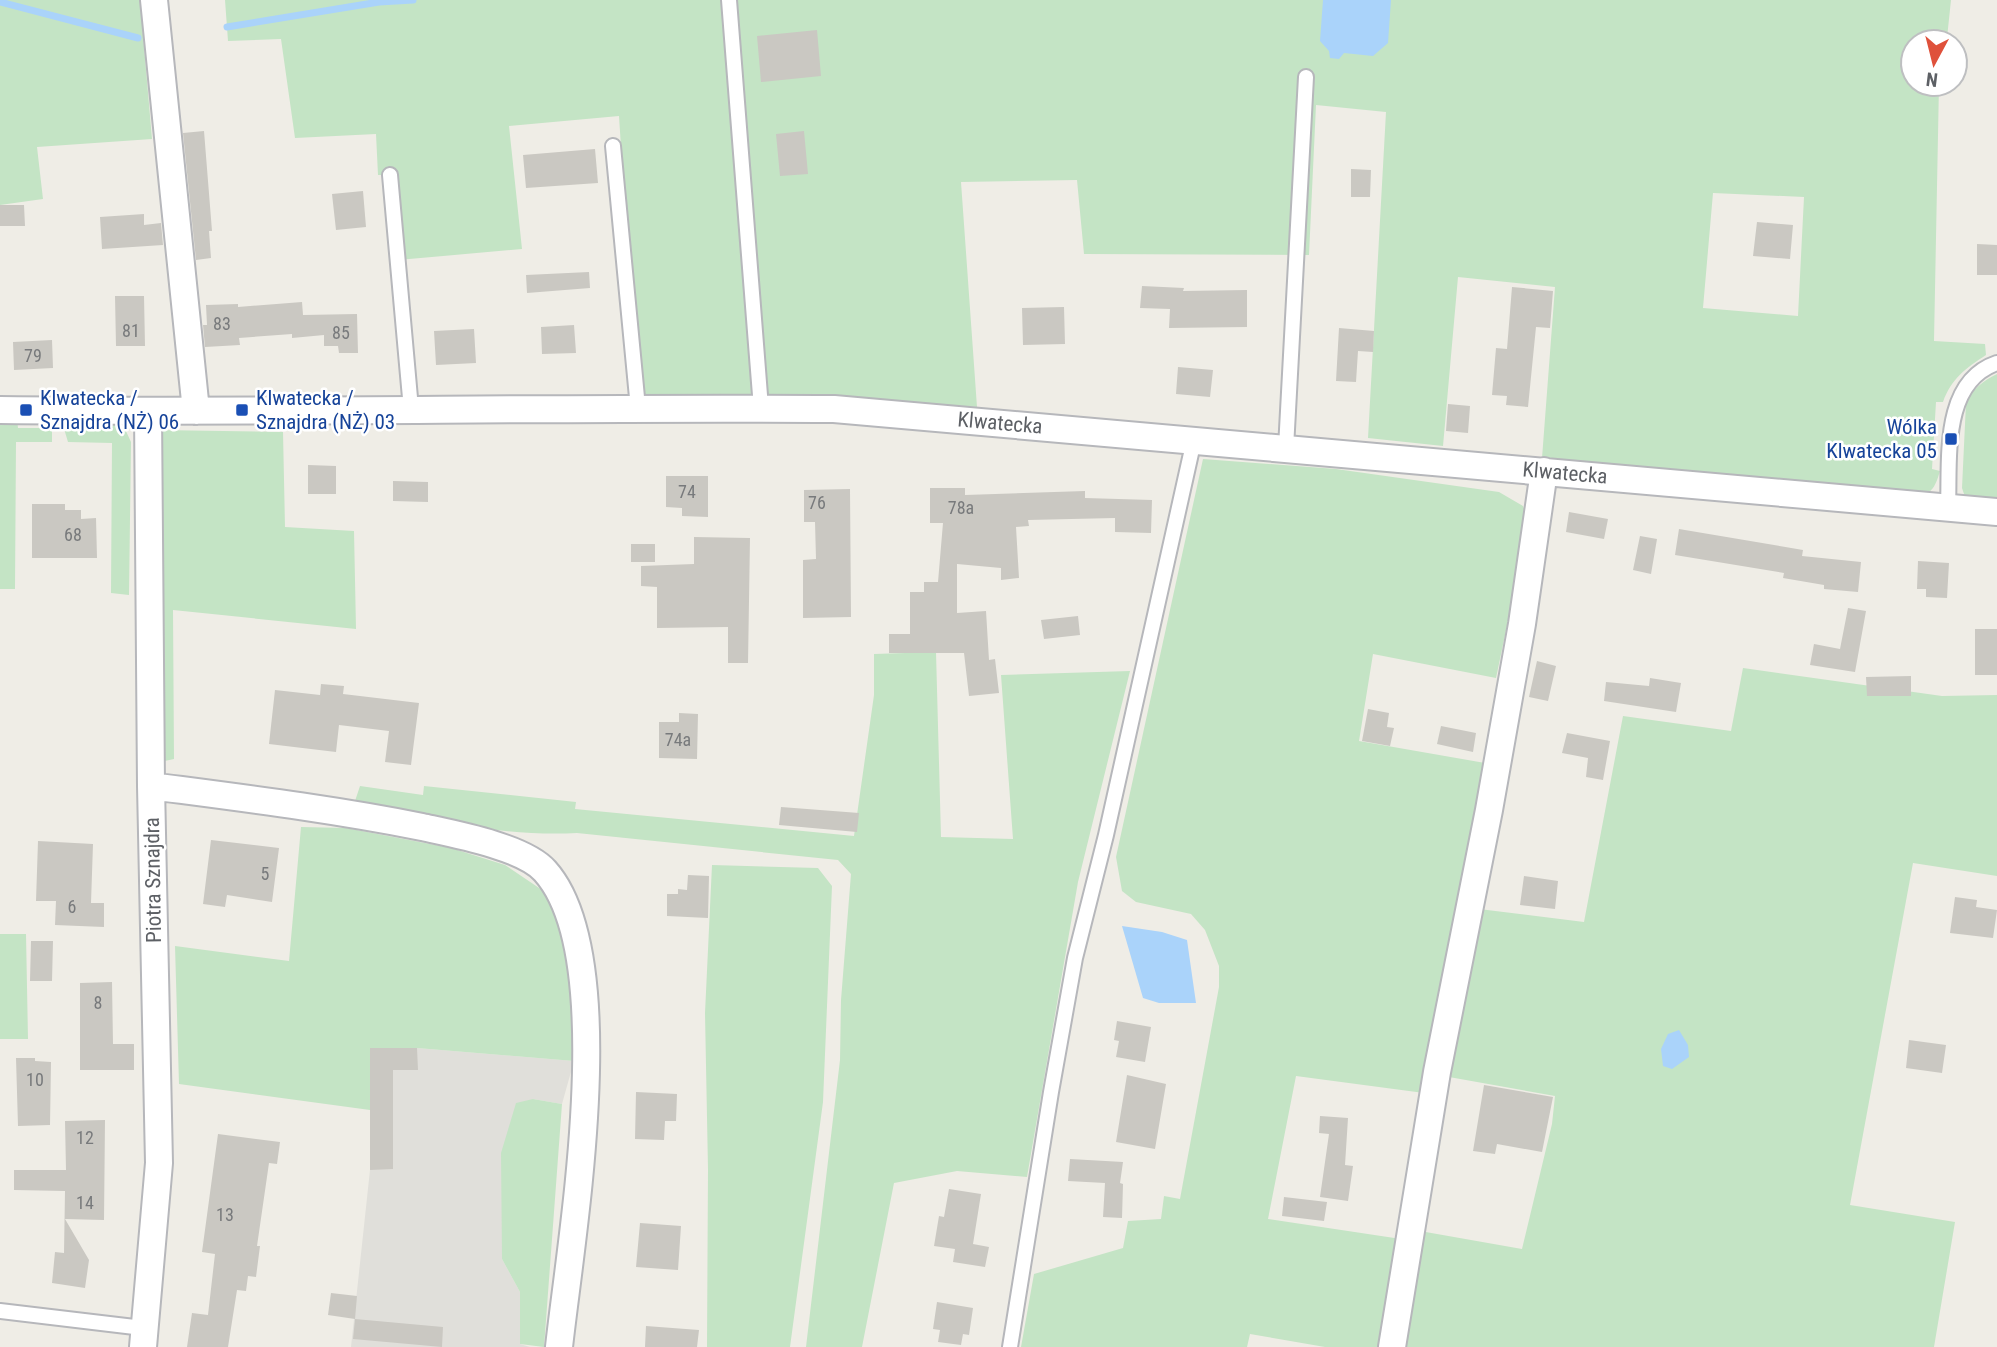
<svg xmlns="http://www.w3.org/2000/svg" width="1997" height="1347" font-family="'Roboto Condensed',sans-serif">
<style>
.industrial{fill:#e0dfda}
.green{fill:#c4e4c5;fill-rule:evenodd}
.water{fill:#aad3fa}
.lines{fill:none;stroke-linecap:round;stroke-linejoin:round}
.stream{stroke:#aad3fa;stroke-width:7}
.building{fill:#cac8c2}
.lane-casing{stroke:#b6b7bb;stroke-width:18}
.street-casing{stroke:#b6b7bb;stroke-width:30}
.lane{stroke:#fff;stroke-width:14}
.street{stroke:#fff;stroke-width:26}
.transit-dot{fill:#1a4fb4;stroke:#fff;stroke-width:2.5}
.labels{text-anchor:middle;stroke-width:5;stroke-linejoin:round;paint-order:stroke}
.number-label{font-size:18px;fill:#787a7c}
.transit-label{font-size:21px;fill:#164399;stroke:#fff;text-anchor:start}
.street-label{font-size:21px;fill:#5d6065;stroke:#fff}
</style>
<rect width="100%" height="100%" fill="#efede6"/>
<path class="industrial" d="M370,1048H417L574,1061L562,1104L533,1099L502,1259L520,1292V1344L530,1347H351L370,1170Z"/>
<path class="green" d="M0,0H140L152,139L37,147L43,199L0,205Z
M225,0H1951L1947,38L1943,42H1913V84H1939L1934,341L1985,344L1986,355C1966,368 1951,379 1943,402H1936L1932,469L1940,471C1936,484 1934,491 1921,497L1542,458L1555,287L1458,277L1443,446L1368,438L1386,112L1316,105L1309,255L1084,254L1077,180L961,182L977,407L853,398L637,396L619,116L509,126L522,249L398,260L390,175H378L376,134L295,138L281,39L228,41ZM1713,193L1804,197L1798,316L1703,308Z
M1997,374V502L1965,497L1962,488L1966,403C1971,390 1984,380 1997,374Z
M0,419H17L18,428H52V442H16L15,589H0Z
M104,421L125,429L131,442L129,595L111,593L112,443L68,442L65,432L67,422Z
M157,430L283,432L285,527L354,531L356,629L173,610L174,759L160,762Z
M1203,459L1336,469L1499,492L1523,506L1529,521L1496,678L1373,654L1359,741L1485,763L1424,1093L1296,1076L1268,1219L1401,1239L1379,1347H1325L1250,1334L1247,1347H1021L1034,1274L1123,1248L1128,1221L1161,1219L1164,1196L1180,1199L1219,987V966L1205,930L1191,914L1136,902L1122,891L1116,857Z
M936,652L941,837L1013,839L1001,675L1130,671L1078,882L1027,1177L957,1171L894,1183L862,1347H806L840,1060L841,1000L851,874L838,860L577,833C502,837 427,819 354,804L360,786L423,795L424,786L576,802L575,809L854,836L874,695V654Z
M1743,668L1942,696L1997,695V876L1913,863L1850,1205L1955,1222L1934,1347H1402L1420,1231L1522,1249L1552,1124L1555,1096L1449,1077L1479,909L1584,922L1623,716L1731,731Z
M301,827L346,828L451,848L505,865L548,894L569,931L577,984L574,1061L417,1048H370V1110L179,1084L175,946L289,961Z
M712,865L818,868L832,886L823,1102L790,1347H707L708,1169L705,1013Z
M0,934H26L28,1039H0Z
M533,1099L562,1104L544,1347L520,1344V1292L502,1259L501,1153L516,1103Z"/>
<path class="water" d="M1323,0H1391L1388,43L1373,56L1344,53L1339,59L1330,58L1329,51L1320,41Z
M1122,926L1162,932L1187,940L1196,1003H1159L1143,998Z
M1679,1030L1688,1045L1689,1057L1672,1069L1663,1066L1661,1049L1668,1034Z"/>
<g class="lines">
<path class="stream" d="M0,2L138,38
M227,27L379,2L413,0"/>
</g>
<path class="building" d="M817,30L821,76L761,82L757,36Z
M204,131L212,231H209L211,258L196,260L183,133Z
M804,131L808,174L780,176L776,134Z
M595,149L598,183L526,188L523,155Z
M1351,169L1371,170L1370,197H1351Z
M363,191L366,227L336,230L332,194Z
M0,205H24L25,226H0Z
M144,214V225L161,223L163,245L102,249L100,217Z
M1757,222L1793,225L1790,259L1753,256Z
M1977,244L1997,245V275H1977Z
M589,272L590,288L527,293L526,275Z
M1142,286L1184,288L1183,291L1247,290V327L1169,328L1170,309L1140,308Z
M1512,287L1553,291L1550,328L1536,327L1528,407L1506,405L1507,396L1492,395L1496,348L1507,349Z
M115,296H144L145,346H116Z
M302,302L303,315L357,314L358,353H339L338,346H324V335L292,338V334L239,338L240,345L205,347L203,325H207L206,305L238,304V307Z
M1064,307L1065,344L1023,345L1022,308Z
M574,325L576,353L542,354L541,327Z
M1339,328L1374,331L1373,352L1358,351L1356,382L1336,381Z
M474,329L476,363L436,365L434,331Z
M52,340L53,368L14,370L13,342Z
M1178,367L1213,370L1210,397L1176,394Z
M1448,404L1470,406L1468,433L1446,431Z
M308,465L336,466V494H308Z
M666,476H708V517L682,516V508L666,507Z
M393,481L428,482V502L393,501Z
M930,488H965V495L1085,491V498L1152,500L1151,533L1115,532V518L1028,520L1029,526L1016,527L1019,578L1001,580V568L957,564V613L986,611L989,660L995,659L999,693L969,696L964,653H889V634H910V592H924V582H938L943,523H930Z
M850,489L851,617L803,618V560L816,559L815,522H804V490Z
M32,504H65V510H81V519L96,518L97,558H32Z
M1569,512L1608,519L1604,539L1566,532Z
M1679,529L1803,550L1802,556L1861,562L1858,592L1824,589V585L1783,578L1784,573L1675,555Z
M1640,536L1657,539L1651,574L1633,570Z
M694,537L750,538L748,663H728V627L657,628V587L641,586V566L694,564Z
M631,544H655V562H631Z
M1918,561L1949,563L1947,598L1926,597V589H1917Z
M1848,608L1866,611L1855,672L1810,665L1814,644L1840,649Z
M1078,616L1080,635L1044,639L1041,620Z
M1975,629H1997V675H1975Z
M1537,661L1556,666L1548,701L1529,697Z
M1911,676V696H1867L1866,677Z
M1650,678L1681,683L1676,712L1604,701L1606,682L1649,686Z
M321,684L344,686L343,694L419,703L411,765L385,762L389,731L339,725L336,752L269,744L275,690L320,695Z
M1368,709L1389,713L1387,727L1394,728L1390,746L1362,741Z
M679,713L698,714L697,759L659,758V722H679Z
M1441,726L1476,733L1473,752L1437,744Z
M1567,733L1610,741L1603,780L1586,777L1588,758L1562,753Z
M781,807L859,813L857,832L779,825Z
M211,840L279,848L272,902L227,895L225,907L203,904Z
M38,841L93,844L91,903H104V927L55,925L56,901H36Z
M688,875L709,876L708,918L667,916V894H678V889L687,890Z
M1524,876L1558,881L1555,909L1520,905Z
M1955,897L1977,900L1976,907L1997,910L1993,938L1950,933Z
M31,941H53L52,981H30Z
M112,982L113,1044H134V1070H80V983Z
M1117,1021L1151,1027L1145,1062L1116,1057L1119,1041L1114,1040Z
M1909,1040L1946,1045L1942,1073L1906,1068Z
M370,1048H417L418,1070H393V1169L370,1170Z
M16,1058H35V1061L51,1062L50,1125L18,1126Z
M1127,1075L1166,1084L1155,1149L1116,1142Z
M1484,1085L1553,1097L1542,1152L1497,1144L1495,1154L1473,1151Z
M636,1092L677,1094L676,1121H665L664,1140L635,1139Z
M1320,1116L1348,1118L1345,1165L1353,1166L1348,1201L1320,1197L1329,1134L1319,1133Z
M105,1120L104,1220L65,1219L89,1260L85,1288L52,1283L55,1252L64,1253L65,1191L14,1190V1170H66L65,1121Z
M218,1134L280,1142L277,1164L269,1163L257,1246H260L256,1277L248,1276L246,1291L237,1290L228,1347H187L192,1313L208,1315L215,1254L202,1252Z
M1070,1159L1123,1162L1120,1183L1123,1184L1122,1218L1103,1217L1105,1183L1068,1181Z
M949,1189L981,1194L973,1244L989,1247L985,1267L953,1262L955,1249L934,1246L939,1216L944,1217Z
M1284,1197L1327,1202L1324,1221L1282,1216Z
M640,1223L681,1226L678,1270L636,1267Z
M331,1293L357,1296L355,1319L328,1315Z
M937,1302L973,1308L969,1335L963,1334L961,1345L938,1342L940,1330L933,1329Z
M355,1319L443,1327L442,1347L353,1339Z
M646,1326L699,1330L697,1347H645Z"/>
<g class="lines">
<defs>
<path id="lane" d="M729,0L761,408
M613,146L638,408
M390,175L411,409
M1286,448L1306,77
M1948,507C1950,459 1941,382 1997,363
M0,1311L143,1328
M1010,1347L1051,1092L1075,958L1106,835L1194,440"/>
<path id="street" d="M154,0L196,411
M0,410C278,413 556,407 834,409L1997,512
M151,786C242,798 332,809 422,827C454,834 524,847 545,871C621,956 571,1237 559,1347
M143,1347L159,1163L151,786L148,411
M1392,1347L1437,1072L1489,810L1522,624L1544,471"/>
</defs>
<use href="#lane" class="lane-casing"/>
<use href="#street" class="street-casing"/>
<use href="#lane" class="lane"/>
<use href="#street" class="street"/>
</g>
<g class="transit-dot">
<rect x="19" y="403" width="14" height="14" rx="3.5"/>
<rect x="235" y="403" width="14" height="14" rx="3.5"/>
<rect x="1944" y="432" width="14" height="14" rx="3.5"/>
</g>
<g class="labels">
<g class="number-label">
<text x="222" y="330">83</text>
<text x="131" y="337">81</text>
<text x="341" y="339">85</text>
<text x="33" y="362">79</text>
<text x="687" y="498">74</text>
<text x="817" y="509">76</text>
<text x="961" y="514">78a</text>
<text x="73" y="541">68</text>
<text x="678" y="746">74a</text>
<text x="265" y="880">5</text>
<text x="72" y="913">6</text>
<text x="98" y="1009">8</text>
<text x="35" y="1086">10</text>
<text x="85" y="1144">12</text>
<text x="85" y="1209">14</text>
<text x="225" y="1221">13</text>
</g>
<g class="transit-label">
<text x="40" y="405">Klwatecka /<tspan x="40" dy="24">Sznajdra (NŻ) 06</tspan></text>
<text x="256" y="405">Klwatecka /<tspan x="256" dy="24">Sznajdra (NŻ) 03</tspan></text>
<text x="1937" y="434" text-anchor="end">Wólka<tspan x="1937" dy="24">Klwatecka 05</tspan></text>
</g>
<g class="street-label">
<text transform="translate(1000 423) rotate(5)" y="7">Klwatecka</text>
<text transform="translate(1565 473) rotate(5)" y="7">Klwatecka</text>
<text transform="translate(153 880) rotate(-91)" y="7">Piotra Sznajdra</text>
</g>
</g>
<g transform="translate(1934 63) rotate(187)"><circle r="33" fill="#ffffff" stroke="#bebfc1" stroke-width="2"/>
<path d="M0-5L12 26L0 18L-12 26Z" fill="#df513b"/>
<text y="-10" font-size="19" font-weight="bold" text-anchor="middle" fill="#5d6065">N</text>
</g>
</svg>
